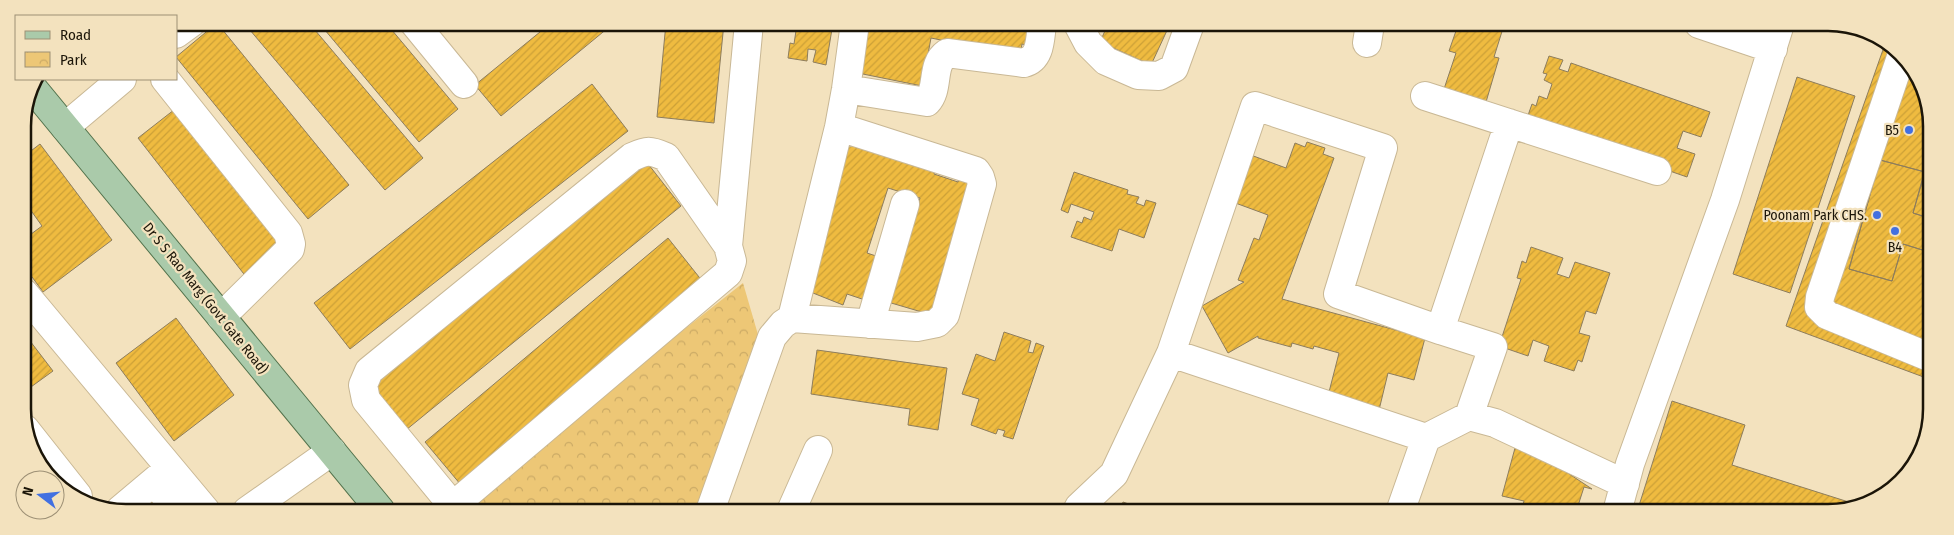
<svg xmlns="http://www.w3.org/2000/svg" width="1954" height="535" font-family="'Fira Sans Condensed',sans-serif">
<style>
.park{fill:url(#park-crowns)}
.building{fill:url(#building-hatch);stroke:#8d7d5d}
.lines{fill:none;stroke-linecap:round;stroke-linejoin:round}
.minor-casing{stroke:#c9b895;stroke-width:30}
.major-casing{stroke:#53734d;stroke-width:30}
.minor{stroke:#fff;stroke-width:28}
.major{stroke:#aacaaa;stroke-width:28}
.poi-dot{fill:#4270e1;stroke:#f3e2be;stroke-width:2}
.labels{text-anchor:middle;stroke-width:4.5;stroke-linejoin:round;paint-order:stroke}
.poi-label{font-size:14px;fill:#1b1508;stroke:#f3e2be;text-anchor:end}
.street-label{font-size:14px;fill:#1b1508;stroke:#f3e2be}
.rim{fill:none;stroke:#1b1508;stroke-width:2.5}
</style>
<defs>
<pattern id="park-crowns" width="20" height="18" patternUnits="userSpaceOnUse" patternTransform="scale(1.25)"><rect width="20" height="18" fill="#edc776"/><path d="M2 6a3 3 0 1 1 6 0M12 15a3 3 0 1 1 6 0" fill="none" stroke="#cbaa65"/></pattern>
<pattern id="building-hatch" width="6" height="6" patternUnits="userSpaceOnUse" patternTransform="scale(1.25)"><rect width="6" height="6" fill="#efbb40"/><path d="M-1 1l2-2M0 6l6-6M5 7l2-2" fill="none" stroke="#cca037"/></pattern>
</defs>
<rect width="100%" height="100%" fill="#f3e2be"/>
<path class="park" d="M743,283L759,338L702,511H454Z"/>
<path class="building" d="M217,23L349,185L308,219L176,57Z
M244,23H309L423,158L385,190Z
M319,23H386L458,109L419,142Z
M551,23H614L501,116L475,85Z
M666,23H724L714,123L657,117Z
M833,23L826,65L813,62L816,50L808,49L807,61L788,58L790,43L794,44L797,24L794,23Z
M861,23L1035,24L1031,46L1022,44L1020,56L931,38L922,86L853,72Z
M1108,24H1170L1151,65L1100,42Z
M1465,24L1504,25L1494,57L1499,58L1486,102L1444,89L1456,53L1449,51L1457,28L1463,30Z
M1885,44L1901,53L1929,105V379L1786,326Z
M1549,56L1563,60L1559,69L1568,72L1571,63L1710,112L1701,137L1683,131L1677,148L1695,154L1687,177L1526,121L1532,104L1536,106L1539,96L1547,99L1552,84L1544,80L1547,74L1543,73Z
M1907,63L1929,105V155L1913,213L1929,218V252L1903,244L1892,281L1849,269Z
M1907,63L1929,105V155L1925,172L1880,160Z
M1797,77L1855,96L1790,293L1733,274Z
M592,84L628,131L350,349L314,303Z
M179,106L288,245L247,278L138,138Z
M848,137L937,165L934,174L958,182L960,175L971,179L935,296L947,300L932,315L881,300L889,274L898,276L920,198L888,188L867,253L879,257L865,300L847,294L843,305L803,289Z
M1307,142L1325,148L1323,154L1334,158L1282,299L1425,338L1414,380L1388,373L1379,410L1328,396L1339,353L1314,346L1313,349L1292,343L1291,347L1258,338V336L1228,353L1202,306L1244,282L1238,280L1254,238L1259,240L1268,215L1230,201L1248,154L1286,168L1295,143L1305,147Z
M40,144L112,240L43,292L24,266L23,240L42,226L27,205L23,208V157Z
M645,160L681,206L406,430L369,385Z
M1880,160L1925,172L1913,213L1929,218V252L1903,244L1892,281L1849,269Z
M1074,172L1128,190L1127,194L1139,197L1136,203L1144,206L1146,200L1156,203L1144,238L1119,229L1112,251L1071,237L1077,221L1082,223L1084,217L1091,220L1094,212L1071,204L1068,213L1061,210Z
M668,238L703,282L461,485L425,442Z
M1531,247L1563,258L1557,274L1569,278L1575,262L1610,273L1596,314L1586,311L1579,333L1590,336L1582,362L1578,360L1574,371L1544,361L1549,346L1533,340L1528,356L1499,346L1521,279L1517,278L1522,261L1526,263Z
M176,318L234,395L174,441L116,363Z
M1004,332L1031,341L1028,352L1033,353L1036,343L1044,346L1013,439L1003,436L1005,431L998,429L996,434L971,425L979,399L962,394L976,354L995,361Z
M27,337L53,371L24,392V339Z
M817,350L947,368L938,430L908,425L910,409L811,394Z
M1672,401L1745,425L1732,465L1855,504L1835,512H1637Z
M1515,448L1542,456L1592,489L1584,487L1576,512H1521L1524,501L1502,496Z
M153,487L174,511L126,510Z
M1123,502L1151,512H1119Z"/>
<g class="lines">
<defs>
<path id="minor" d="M414,23L464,84
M1078,24L1088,43L1106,61L1138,75L1159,76L1174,68L1190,24
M1699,24L1773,49
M176,34L191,23
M1367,43L1370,24
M1902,54L1820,297L1819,307L1827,315L1929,357
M165,79L288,233L291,244L290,249L221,317
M846,89L927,102C940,88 930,65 947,53L1024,63C1041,59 1040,38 1042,24
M1425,96L1657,171
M1509,123L1440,330L1493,347L1469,416L1495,423L1625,484
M65,127L122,79
M728,246L749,23
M24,293L206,511
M792,318L839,127L846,89L855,23
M870,324L905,204
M1171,353L1255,106L1383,148L1338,294L1440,330
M25,429L78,496
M154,482L178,511
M120,510L170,468
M247,511L332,451
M447,511L728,273L732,261L728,246L666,157C650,150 647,150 632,157L369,371L363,385L366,400L453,506
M710,511L772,337L783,324L792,318L917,327L937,323L945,315L982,184L980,177L976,171L839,127
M791,511L818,450
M1077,511L1079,507L1114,474L1171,353L1426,438
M1400,512L1426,438L1469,416
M1617,512L1630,464L1725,200L1780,24"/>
<path id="major" d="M31,86L381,511"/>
</defs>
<use href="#minor" class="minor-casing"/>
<use href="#major" class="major-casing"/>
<use href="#minor" class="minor"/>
<use href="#major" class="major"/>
</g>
<g class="poi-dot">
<circle cx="1909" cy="130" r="5"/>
<circle cx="1877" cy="215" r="5"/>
<circle cx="1895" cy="231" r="5"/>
</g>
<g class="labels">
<g class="poi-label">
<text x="1899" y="135">B5</text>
<text x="1867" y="220">Poonam Park CHS.</text>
<text x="1895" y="252" text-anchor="middle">B4</text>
</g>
<g class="street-label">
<text transform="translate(206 298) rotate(51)" y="5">Dr S S Rao Marg (Govt Gate Road)</text>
</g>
</g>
<path d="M0 0H1954V535H0ZM126 31H1828A95 95 0 0 1 1923 126V409A95 95 0 0 1 1828 504H126A95 95 0 0 1 31 409V126A95 95 0 0 1 126 31Z" fill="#f3e2be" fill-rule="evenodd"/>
<path class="rim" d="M126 31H1828A95 95 0 0 1 1923 126V409A95 95 0 0 1 1828 504H126A95 95 0 0 1 31 409V126A95 95 0 0 1 126 31Z"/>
<rect x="15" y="15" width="162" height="65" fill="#f3e2be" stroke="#9d9075"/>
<rect x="25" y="31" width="25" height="8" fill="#aacaaa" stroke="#9d9075"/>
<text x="60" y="40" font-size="15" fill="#1b1508">Road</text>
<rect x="25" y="52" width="25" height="15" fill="url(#park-crowns)" stroke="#9d9075"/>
<text x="60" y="65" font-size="15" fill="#1b1508">Park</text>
<g transform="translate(40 495) rotate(286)"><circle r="24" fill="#f3e2be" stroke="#9d9075"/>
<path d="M0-4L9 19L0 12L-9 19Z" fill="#4270e1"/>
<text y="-8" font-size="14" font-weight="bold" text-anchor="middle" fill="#1b1508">N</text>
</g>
</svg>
